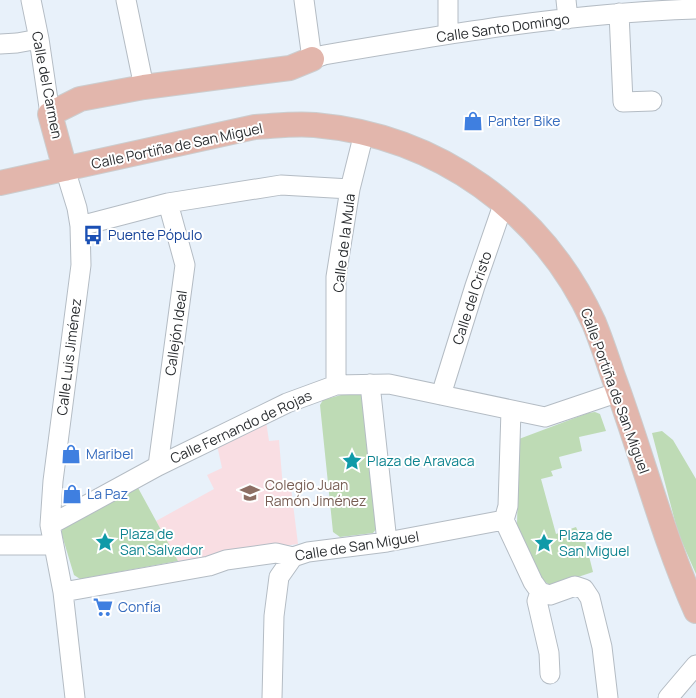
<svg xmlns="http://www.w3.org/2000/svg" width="696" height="698" font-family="Manrope,sans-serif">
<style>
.education{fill:#f9dee3}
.green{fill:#bedbb5}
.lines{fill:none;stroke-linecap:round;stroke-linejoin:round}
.minor-casing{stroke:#b4bcc4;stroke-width:21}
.major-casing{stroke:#cccdce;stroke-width:26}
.minor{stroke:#fff;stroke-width:19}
.major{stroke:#e2b6ac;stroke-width:24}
.labels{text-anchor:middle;stroke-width:4;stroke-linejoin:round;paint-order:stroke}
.street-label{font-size:14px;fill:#2c2f32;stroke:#fff}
.shop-label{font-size:14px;fill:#366cbe;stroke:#fff;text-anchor:start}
.transit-label{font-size:14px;fill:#164399;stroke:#fff;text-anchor:start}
.culture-label{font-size:14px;fill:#0d838f;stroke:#fff;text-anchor:start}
.education-label{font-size:14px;fill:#785e54;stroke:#fff;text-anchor:start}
</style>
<rect width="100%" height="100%" fill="#e8f1fa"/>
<path class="education" d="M266,421L269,441L279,440L283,488H291L298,544L178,561L156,521L214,489L207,475L222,468L217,445Z"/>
<path class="green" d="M359,393L363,397L378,527L373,533L340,537L333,532L320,405L323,400L341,395Z
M595,412L600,414L606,431L579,437L582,451L559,457L562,468L551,471L553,476L541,479L556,534L576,527L580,536H584L593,572L551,586L541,579L517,526L519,439L588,413Z
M662,431L673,440L696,479V574L678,533L652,433Z
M137,486L178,561L80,579L74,575L61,532L64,527Z"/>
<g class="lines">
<defs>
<path id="minor" d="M31,0L39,39L50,114
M126,0L144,87
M304,0L312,59L324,55C447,34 571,13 696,9
M448,0V34
M566,0L568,19
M619,13L623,102L652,101
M0,44L17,43L39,39
M65,169L77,208L80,226L81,265L53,481L50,525L63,592L75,698
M80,226L168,203L281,185L350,189
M370,384L387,542
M336,385V277L350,189L364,133
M441,395L475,286L504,202
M511,410L508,506L504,520L533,582L540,592L550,595L575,586L584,589L590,598L602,647L608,698
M158,466L185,265L168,203
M50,525L158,466L287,403L336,385L389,384L545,417L619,392
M0,545H53
M63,592L209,566L226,560L276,553L293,557L308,552L387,542L504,520
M540,592L537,601L549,653L550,674
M272,698L274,616L279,577L293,557
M668,698L696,665"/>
<path id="major" d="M65,169L50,114L80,99L144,87L290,68L312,59
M0,183L255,127C275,126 295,123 315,125C438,136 543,211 594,323C601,340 607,358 613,376C642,454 662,535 696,611"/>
</defs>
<use href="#minor" class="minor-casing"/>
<use href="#major" class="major-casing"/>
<use href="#minor" class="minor"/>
<use href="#major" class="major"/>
</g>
<defs>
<symbol id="shop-bare" viewBox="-9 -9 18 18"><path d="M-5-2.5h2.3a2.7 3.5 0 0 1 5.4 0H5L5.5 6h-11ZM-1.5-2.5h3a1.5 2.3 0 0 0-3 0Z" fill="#3f7fe0" stroke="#fff" stroke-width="2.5" paint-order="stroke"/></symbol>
<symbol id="bus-bare" viewBox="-9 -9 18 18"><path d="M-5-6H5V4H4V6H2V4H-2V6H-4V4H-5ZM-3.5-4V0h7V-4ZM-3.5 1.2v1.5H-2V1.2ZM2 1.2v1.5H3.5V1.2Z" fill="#1a4fb4" stroke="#fff" stroke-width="2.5" paint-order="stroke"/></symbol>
<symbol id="sight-bare" viewBox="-9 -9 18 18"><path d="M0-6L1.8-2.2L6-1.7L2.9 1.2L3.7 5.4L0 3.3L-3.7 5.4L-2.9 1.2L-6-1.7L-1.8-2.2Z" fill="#0f9aa8" stroke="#fff" stroke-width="2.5" paint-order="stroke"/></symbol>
<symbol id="school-bare" viewBox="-9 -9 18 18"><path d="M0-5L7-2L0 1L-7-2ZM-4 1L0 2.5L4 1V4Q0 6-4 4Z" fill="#8d6e63" stroke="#fff" stroke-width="2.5" paint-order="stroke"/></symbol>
<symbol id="supermarket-bare" viewBox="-9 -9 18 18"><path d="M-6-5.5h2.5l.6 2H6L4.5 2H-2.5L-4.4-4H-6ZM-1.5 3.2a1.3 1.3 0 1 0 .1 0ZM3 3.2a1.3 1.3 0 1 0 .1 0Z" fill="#3f7fe0" stroke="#fff" stroke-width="2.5" paint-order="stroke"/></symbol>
</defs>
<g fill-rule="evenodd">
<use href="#shop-bare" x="459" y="107" width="28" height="28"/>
<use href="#bus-bare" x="79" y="221" width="28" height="28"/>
<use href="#shop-bare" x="57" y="440" width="28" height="28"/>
<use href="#sight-bare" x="338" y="447" width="28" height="28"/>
<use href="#school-bare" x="236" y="479" width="28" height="28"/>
<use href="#shop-bare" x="58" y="480" width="28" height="28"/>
<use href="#sight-bare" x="91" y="528" width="28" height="28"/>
<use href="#sight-bare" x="530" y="529" width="28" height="28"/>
<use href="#supermarket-bare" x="89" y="593" width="28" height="28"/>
</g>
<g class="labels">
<g class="street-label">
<text transform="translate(503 28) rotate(-8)" y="5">Calle Santo Domingo</text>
<text transform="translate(47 85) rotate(79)" y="5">Calle del Carmen</text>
<text transform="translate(177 146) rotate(-12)" y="5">Calle Portiña de San Miguel</text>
<text transform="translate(344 243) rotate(-83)" y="5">Calle de la Mula</text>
<text transform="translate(472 298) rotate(-72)" y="5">Calle del Cristo</text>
<text transform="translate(176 333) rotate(-82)" y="5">Callejón Ideal</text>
<text transform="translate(69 357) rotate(-83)" y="5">Calle Luis Jiménez</text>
<text transform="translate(615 391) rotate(70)" y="5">Calle Portiña de San Miguel</text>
<text transform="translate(241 427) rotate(-25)" y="5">Calle Fernando de Rojas</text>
<text transform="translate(357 546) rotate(-9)" y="5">Calle de San Miguel</text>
</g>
<g class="shop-label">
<text x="488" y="126">Panter Bike</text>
<text x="86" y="459">Maribel</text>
<text x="87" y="499">La Paz</text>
<text x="118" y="612">Confía</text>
</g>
<g class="transit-label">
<text x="108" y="240">Puente Pópulo</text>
</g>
<g class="culture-label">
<text x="367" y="466">Plaza de Aravaca</text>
<text x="120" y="539">Plaza de<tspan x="120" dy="16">San Salvador</tspan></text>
<text x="559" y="540">Plaza de<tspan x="559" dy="16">San Miguel</tspan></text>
</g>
<g class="education-label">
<text x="265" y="490">Colegio Juan<tspan x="265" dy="16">Ramón Jiménez</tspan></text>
</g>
</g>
</svg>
